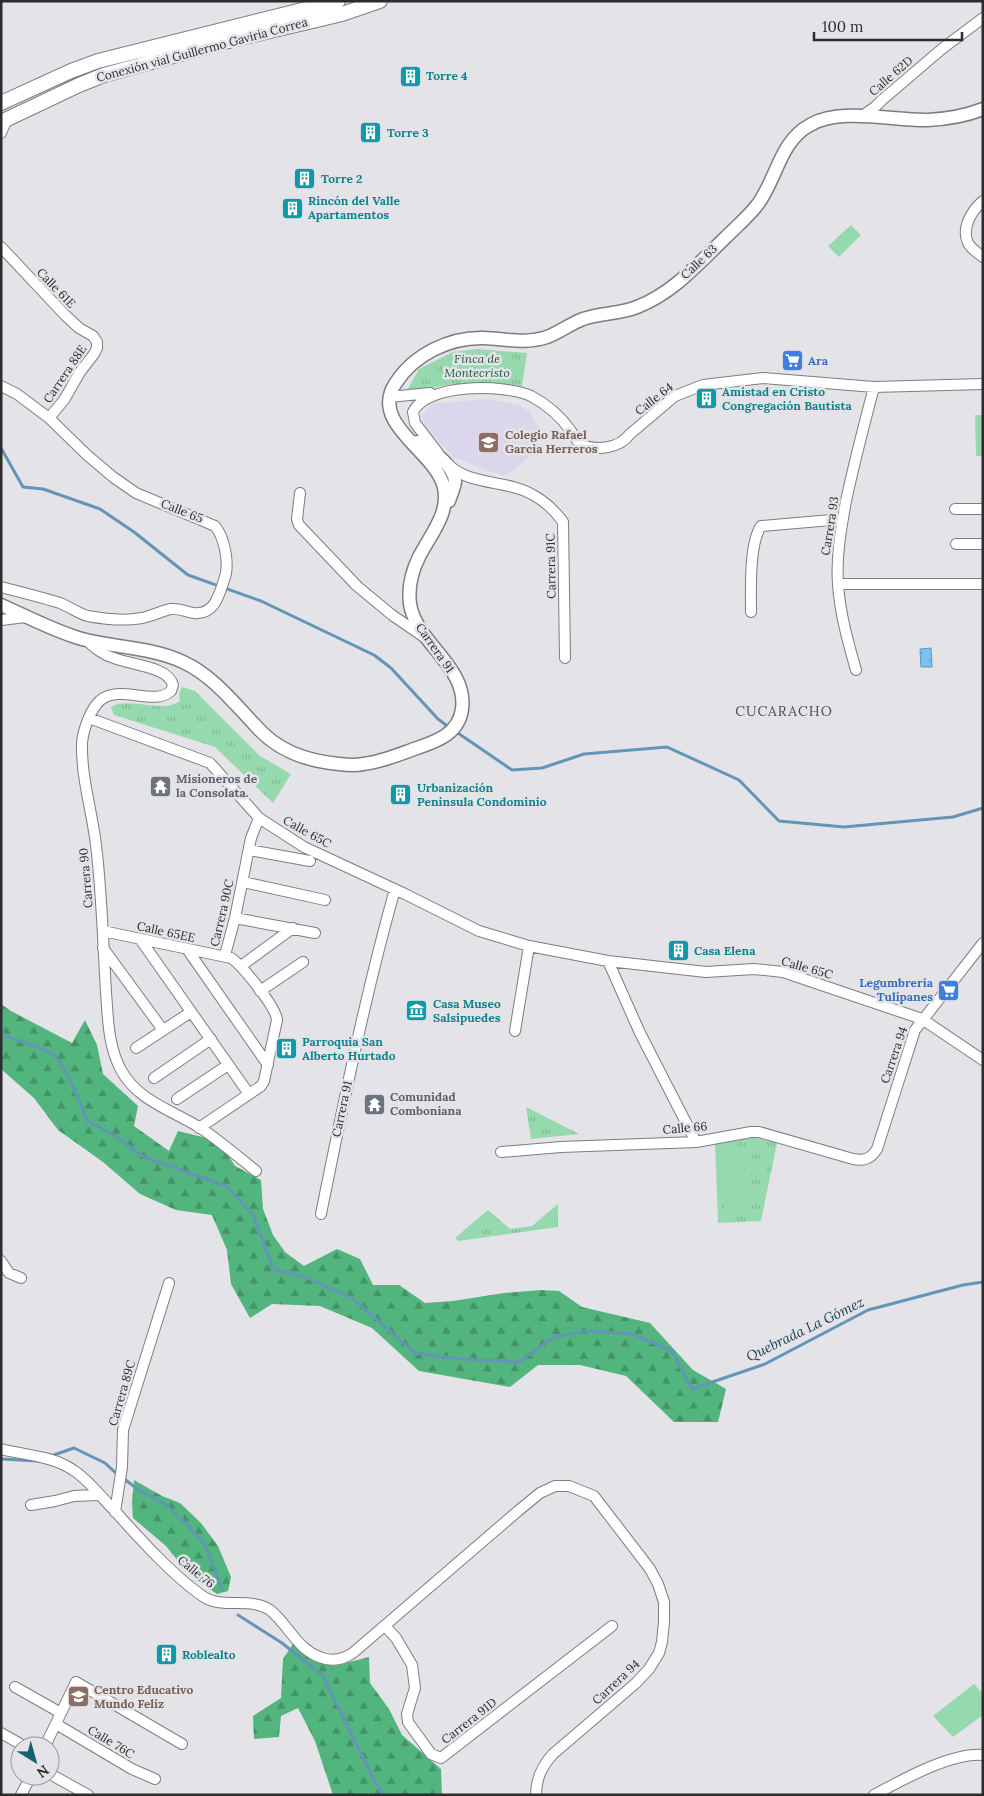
<svg xmlns="http://www.w3.org/2000/svg" width="984" height="1796" font-family="Lora,serif">
<style>
.education{fill:#dcd6ec}
.grass{fill:url(#grass-tufts)}
.forest{fill:url(#forest-firs)}
.pitch{fill:#96d9ae}
.water{fill:url(#water-ripples);stroke:#6295b7}
.lines{fill:none;stroke-linecap:round;stroke-linejoin:round}
.stream{stroke:#6295b7;stroke-width:3}
.minor-casing{stroke:#7d7d80;stroke-width:12}
.major-casing{stroke:#7d7d80;stroke-width:15}
.highway-casing{stroke:#7d7d80;stroke-width:16}
.minor{stroke:#fff;stroke-width:10}
.major{stroke:#fff;stroke-width:12}
.highway{stroke:#fff;stroke-width:14}
.labels{text-anchor:middle;stroke-width:5;stroke-linejoin:round;paint-order:stroke}
.street-label{font-size:12px;fill:#2c2b2d;stroke:#e4e3e7}
.culture-label{font-size:12px;font-weight:bold;fill:#0d838f;stroke:#e4e3e7;text-anchor:start}
.park-label{font-size:12px;font-style:italic;fill:#18603b;stroke:#e4e3e7}
.shop-label{font-size:12px;font-weight:bold;fill:#366cbe;stroke:#e4e3e7;text-anchor:start}
.education-label{font-size:12px;font-weight:bold;fill:#785e54;stroke:#e4e3e7;text-anchor:start}
.worship-label{font-size:12px;font-weight:bold;fill:#5b616d;stroke:#e4e3e7;text-anchor:start}
.neighbourhood-label{font-size:14px;letter-spacing:1px;fill:#4d4c4f;stroke:#e4e3e7}
.water-label{font-size:14px;font-style:italic;fill:#143d56;stroke:#e4e3e7}
</style>
<defs>
<pattern id="grass-tufts" width="24" height="20" patternUnits="userSpaceOnUse" patternTransform="scale(1.25)"><rect width="24" height="20" fill="#96d9ae"/><path d="M3 7l-1-3M5 7V3M7 7l1-3M15 17l-1-3M17 17v-4M19 17l1-3" fill="none" stroke="#81ba96"/></pattern>
<pattern id="forest-firs" width="22" height="20" patternUnits="userSpaceOnUse" patternTransform="scale(1.25)"><rect width="22" height="20" fill="#52b57d"/><path d="M5 1l3.5 6h-7zM16 11l3.5 6h-7z" fill="#449367"/></pattern>
<pattern id="water-ripples" width="26" height="14" patternUnits="userSpaceOnUse" patternTransform="scale(1.25)"><rect width="26" height="14" fill="#79c2f2"/><path d="M2 4q2-2 4 0t4 0M15 11q2-2 4 0t4 0" fill="none" stroke="#639ec4"/></pattern>
</defs>
<rect width="100%" height="100%" fill="#e4e3e7"/>
<path class="education" d="M487,399L518,405L530,412L538,428L536,450L513,471L503,476L453,457L426,427L422,416L432,404Z"/>
<path class="grass" d="M477,349L527,353L522,386L483,382L448,385L406,392L419,369L453,352Z
M182,687L195,691L260,756L291,774L273,803L215,747L114,715L111,707C128,696 162,714 180,701L179,694Z
M526,1107L579,1134L531,1139Z
M747,1136L777,1143L761,1221L718,1223L715,1140Z
M558,1204V1227L458,1241L455,1238L488,1210L510,1229L532,1226Z"/>
<path class="forest" d="M1,1004L11,1011L72,1043L85,1020L97,1045L103,1074L138,1106L134,1126L169,1151L178,1131L219,1141L235,1166L261,1180L263,1209L273,1235L285,1252L304,1266L337,1249L360,1259L373,1285H399L425,1303L453,1301L504,1293L541,1290L559,1291L582,1307L650,1323L693,1370L726,1389L718,1422H674L626,1376L580,1365H538L510,1387L419,1371L372,1328L320,1306L272,1304L250,1318L231,1284L227,1250L212,1215L176,1210L140,1194L103,1162L58,1130L34,1098L1,1069Z
M134,1480L162,1496L180,1503L201,1523L218,1546L231,1577L228,1591L217,1594L188,1573L166,1546L133,1518L132,1502Z
M293,1644L309,1658L334,1666L369,1657L370,1683L389,1709L402,1735L441,1769L442,1795H333L315,1741L298,1708L281,1716L279,1737L254,1739L253,1716L281,1698L283,1659Z"/>
<path class="pitch" d="M851,225L861,235L839,257L828,246Z
M975,415H983V456H976Z
M728,1144L731,1166L718,1167L715,1146Z
M744,1165L750,1212L726,1215L720,1168Z
M974,1684L983,1694V1715L953,1737L933,1716Z"/>
<path class="water" d="M931,648L932,667H921L920,649Z"/>
<g class="lines">
<path class="stream" d="M1,2L2,1
M1,448L23,487L43,489L100,509L134,532L188,575L261,601L374,655L391,668L438,719L450,728
M455,731L512,770L542,768L584,754L667,747L739,780L779,821L844,827L953,817L983,808
M1,1033C17,1042 35,1045 51,1053C64,1060 82,1107 87,1121L114,1135L144,1157L226,1186L254,1216L273,1269L305,1277L352,1298L415,1353L462,1359L519,1362L552,1338L586,1331L632,1334L672,1351L692,1389L765,1364L868,1310L963,1285L983,1282
M51,1456L74,1448L105,1463L118,1475
M1,1459L38,1461
M123,1478L140,1491L165,1504L188,1525L206,1547L222,1589
M238,1615L282,1643L323,1676L376,1784L384,1795"/>
<defs>
<path id="minor" d="M862,116L875,107L882,100L943,48L983,18
M1,133L7,119
M983,201C972,210 961,228 968,243C971,249 978,253 983,257
M1,247L65,315L79,328L93,336L97,342V348L94,354L80,372L64,400L49,418
M1,386L17,394L49,418L87,455L113,477L136,493L215,526C225,538 230,566 224,580C219,596 214,615 194,613C186,612 179,608 171,609C161,611 152,616 142,618C126,621 104,619 88,616C79,614 70,607 60,603C41,597 21,592 1,587
M389,397L430,393
M438,453L415,423L413,412C426,383 505,384 531,396C546,404 561,417 571,431C574,436 576,440 580,444C596,451 619,449 630,434L675,396L703,385L763,378L874,387L983,384
M448,464C464,481 491,481 513,487C533,492 551,505 563,522L565,658
M300,493L297,519L299,525L357,586L392,615L424,637
M955,509H983
M956,544H983
M838,584H983
M751,612C751,589 749,544 761,526L843,519
M1,620L26,617
M87,641C95,648 103,655 114,658C130,665 168,666 173,685L171,691C153,708 114,680 96,705C89,714 83,731 82,743C81,777 92,811 96,845C102,894 103,943 106,992C108,1018 108,1046 121,1070C137,1100 171,1110 199,1127C219,1140 237,1156 256,1171
M856,670C848,642 840,614 838,584C836,556 841,529 846,501C854,463 864,425 874,387
M89,718L210,763L259,818L304,847L405,894L479,931L529,946L608,961L706,972L754,969L783,972L922,1019L983,1060
M249,850L310,861
M243,882L325,900
M235,918L315,933
M103,931L231,958C242,965 276,1007 277,1020L264,1081L261,1086L199,1128
M140,939L249,1094
M103,948L163,1030
M187,949L268,1065
M225,955L235,918L251,838L259,818
M608,961L640,1033L696,1142
M241,966L293,928
M260,991L303,962
M515,1031L529,946
M136,1048L191,1012
M154,1078L211,1039
M177,1099L228,1065
M501,1152L561,1147L696,1142L751,1132H759L853,1159C864,1161 871,1159 877,1149L915,1030L983,943
M321,1214C343,1105 365,996 395,889
M1,1261L9,1273L21,1278
M1,1449C25,1455 53,1456 73,1470C89,1480 101,1497 114,1510C138,1537 174,1577 204,1597C222,1609 252,1597 270,1610C290,1626 298,1653 326,1659C336,1661 346,1658 354,1652L518,1511L540,1493L555,1486H569L594,1496L650,1569L658,1584L664,1602V1622L662,1642L659,1653L649,1669L636,1683L553,1754C542,1766 536,1778 536,1795
M31,1505L55,1501L74,1496L99,1495
M115,1512L122,1467L123,1430L169,1283
M385,1626L396,1638L412,1665L415,1688L407,1714L408,1722L431,1754L441,1758L612,1626
M15,1687L61,1713
M56,1724L132,1769L155,1779
M1,1733L24,1746
M45,1746L76,1682L182,1744
M50,1774L88,1795
M21,1795L31,1776
M874,1795C902,1780 952,1752 983,1755"/>
<path id="major" d="M417,442C430,448 455,466 455,482C454,488 451,495 449,501
M1,605C26,616 56,632 82,639C116,648 151,647 183,662C212,675 234,703 255,725C277,751 306,761 339,764C347,765 355,766 363,764C382,762 400,754 417,748C438,741 459,733 462,709C468,667 416,643 410,604C408,588 412,571 419,557C430,535 452,511 443,484C432,450 370,423 395,384C414,354 450,337 484,338C506,339 526,344 547,337C560,332 570,324 583,319C600,313 620,314 637,307C673,293 698,264 725,238C736,227 749,216 758,204C777,178 780,141 810,125C840,107 894,121 928,120C947,119 965,116 983,109"/>
<path id="highway" d="M1,103L71,71L98,61L338,1
M1,122L79,85L104,75L232,40L342,14L380,1"/>
</defs>
<use href="#minor" class="minor-casing"/>
<use href="#major" class="major-casing"/>
<use href="#highway" class="highway-casing"/>
<use href="#minor" class="minor"/>
<use href="#major" class="major"/>
<use href="#highway" class="highway"/>
</g>
<defs>
<symbol id="building-square" viewBox="-11 -11 22 22"><rect x="-9" y="-9" width="18" height="18" rx="4" fill="#0f9aa8" stroke="#e4e3e7"/><path d="M-4-6H4V6H1V3H-1V6H-4ZM-2.5-4.3h1.7v1.8h-1.7ZM.8-4.3h1.7v1.8H.8ZM-2.5-1h1.7V.8h-1.7ZM.8-1h1.7V.8H.8Z" fill="#fff"/></symbol>
<symbol id="supermarket-square" viewBox="-11 -11 22 22"><rect x="-9" y="-9" width="18" height="18" rx="4" fill="#3f7fe0" stroke="#e4e3e7"/><path d="M-6-5.5h2.5l.6 2H6L4.5 2H-2.5L-4.4-4H-6ZM-1.5 3.2a1.3 1.3 0 1 0 .1 0ZM3 3.2a1.3 1.3 0 1 0 .1 0Z" fill="#fff"/></symbol>
<symbol id="university-square" viewBox="-11 -11 22 22"><rect x="-9" y="-9" width="18" height="18" rx="4" fill="#8d6e63" stroke="#e4e3e7"/><path d="M0-5L7-2L0 1L-7-2ZM-4 1L0 2.5L4 1V4Q0 6-4 4Z" fill="#fff"/></symbol>
<symbol id="temple-square" viewBox="-11 -11 22 22"><rect x="-9" y="-9" width="18" height="18" rx="4" fill="#6b7280" stroke="#e4e3e7"/><path d="M0-6L5-2H3V0L6.5 2.5H4V6H1.5V3h-3V6H-4V2.5H-6.5L-3 0V-2H-5Z" fill="#fff"/></symbol>
<symbol id="museum-square" viewBox="-11 -11 22 22"><rect x="-9" y="-9" width="18" height="18" rx="4" fill="#0f9aa8" stroke="#e4e3e7"/><path d="M0-6L6-3V-2H-6V-3ZM-5-1h2V3h-2ZM-1-1h2V3h-2ZM3-1h2V3H3ZM-6 4H6V6H-6Z" fill="#fff"/></symbol>
<symbol id="school-square" viewBox="-11 -11 22 22"><rect x="-9" y="-9" width="18" height="18" rx="4" fill="#8d6e63" stroke="#e4e3e7"/><path d="M0-5L7-2L0 1L-7-2ZM-4 1L0 2.5L4 1V4Q0 6-4 4Z" fill="#fff"/></symbol>
</defs>
<g fill-rule="evenodd">
<use href="#building-square" x="398" y="64" width="25" height="25"/>
<use href="#building-square" x="358" y="120" width="25" height="25"/>
<use href="#building-square" x="292" y="166" width="25" height="25"/>
<use href="#building-square" x="280" y="196" width="25" height="25"/>
<use href="#supermarket-square" x="780" y="348" width="25" height="25"/>
<use href="#building-square" x="694" y="386" width="25" height="25"/>
<use href="#university-square" x="476" y="430" width="25" height="25"/>
<use href="#temple-square" x="148" y="774" width="25" height="25"/>
<use href="#building-square" x="388" y="782" width="25" height="25"/>
<use href="#building-square" x="666" y="938" width="25" height="25"/>
<use href="#supermarket-square" x="936" y="978" width="25" height="25"/>
<use href="#museum-square" x="404" y="998" width="25" height="25"/>
<use href="#building-square" x="274" y="1036" width="25" height="25"/>
<use href="#temple-square" x="362" y="1092" width="25" height="25"/>
<use href="#building-square" x="154" y="1642" width="25" height="25"/>
<use href="#school-square" x="66" y="1684" width="25" height="25"/>
</g>
<g class="labels">
<g class="street-label">
<text transform="translate(202 50) rotate(-15)" y="4">Conexión vial Guillermo Gaviria Correa</text>
<text transform="translate(891 76) rotate(-41)" y="4">Calle 62D</text>
<text transform="translate(699 262) rotate(-43)" y="4">Calle 63</text>
<text transform="translate(56 288) rotate(46)" y="4">Calle 61E</text>
<text transform="translate(65 374) rotate(-56)" y="4">Carrera 88E</text>
<text transform="translate(654 399) rotate(-38)" y="4">Calle 64</text>
<text transform="translate(182 511) rotate(22)" y="4">Calle 65</text>
<text transform="translate(830 526) rotate(-81)" y="4">Carrera 93</text>
<text transform="translate(551 566) rotate(-91)" y="4">Carrera 91C</text>
<text transform="translate(435 648) rotate(55)" y="4">Carrera 91</text>
<text transform="translate(307 832) rotate(29)" y="4">Calle 65C</text>
<text transform="translate(86 878) rotate(-95)" y="4">Carrera 90</text>
<text transform="translate(222 913) rotate(-77)" y="4">Carrera 90C</text>
<text transform="translate(166 932) rotate(12)" y="4">Calle 65EE</text>
<text transform="translate(807 968) rotate(16)" y="4">Calle 65C</text>
<text transform="translate(894 1055) rotate(-71)" y="4">Carrera 94</text>
<text transform="translate(342 1109) rotate(-78)" y="4">Carrera 91</text>
<text transform="translate(685 1128) rotate(-5)" y="4">Calle 66</text>
<text transform="translate(122 1393) rotate(-74)" y="4">Carrera 89C</text>
<text transform="translate(196 1572) rotate(39)" y="4">Calle 76</text>
<text transform="translate(616 1682) rotate(-43)" y="4">Carrera 94</text>
<text transform="translate(469 1721) rotate(-38)" y="4">Carrera 91D</text>
<text transform="translate(111 1742) rotate(31)" y="4">Calle 76C</text>
</g>
<g class="culture-label">
<text x="426" y="80">Torre 4</text>
<text x="387" y="137">Torre 3</text>
<text x="321" y="183">Torre 2</text>
<text x="308" y="205">Rincón del Valle<tspan x="308" dy="14">Apartamentos</tspan></text>
<text x="722" y="396">Amistad en Cristo<tspan x="722" dy="14">Congregación Bautista</tspan></text>
<text x="417" y="792">Urbanización<tspan x="417" dy="14">Peninsula Condominio</tspan></text>
<text x="694" y="955">Casa Elena</text>
<text x="433" y="1008">Casa Museo<tspan x="433" dy="14">Salsipuedes</tspan></text>
<text x="302" y="1046">Parroquia San<tspan x="302" dy="14">Alberto Hurtado</tspan></text>
<text x="182" y="1659">Roblealto</text>
</g>
<g class="park-label">
<text x="477" y="363">Finca de<tspan x="477" dy="14">Montecristo</tspan></text>
</g>
<g class="shop-label">
<text x="808" y="365">Ara</text>
<text x="933" y="987" text-anchor="end">Legumbrería<tspan x="933" dy="14">Tulipanes</tspan></text>
</g>
<g class="education-label">
<text x="505" y="439">Colegio Rafael<tspan x="505" dy="14">Garcia Herreros</tspan></text>
<text x="94" y="1694">Centro Educativo<tspan x="94" dy="14">Mundo Feliz</tspan></text>
</g>
<g class="worship-label">
<text x="176" y="783">Misioneros de<tspan x="176" dy="14">la Consolata.</tspan></text>
<text x="390" y="1101">Comunidad<tspan x="390" dy="14">Comboniana</tspan></text>
</g>
<g class="neighbourhood-label">
<text x="784" y="716">CUCARACHO</text>
</g>
<g class="water-label">
<text transform="translate(805 1329) rotate(-26)" y="5">Quebrada La Gómez</text>
</g>
</g>
<rect width="984" height="1796" fill="none" stroke="#2c2b2d" stroke-width="5"/>
<g transform="translate(35 1761) rotate(143)"><circle r="24" fill="#e4e3e7" stroke="#9a999d"/>
<path d="M0-4L9 19L0 12L-9 19Z" fill="#15606d"/>
<text y="-8" font-size="14" font-weight="bold" text-anchor="middle" fill="#2c2b2d">N</text>
</g>
<path d="M814 32v8h148v-8" fill="none" stroke="#2c2b2d" stroke-width="2.5"/>
<text x="822" y="32" font-size="15" fill="#2c2b2d" stroke="#e4e3e7" stroke-width="4" paint-order="stroke">100 m</text>
</svg>
